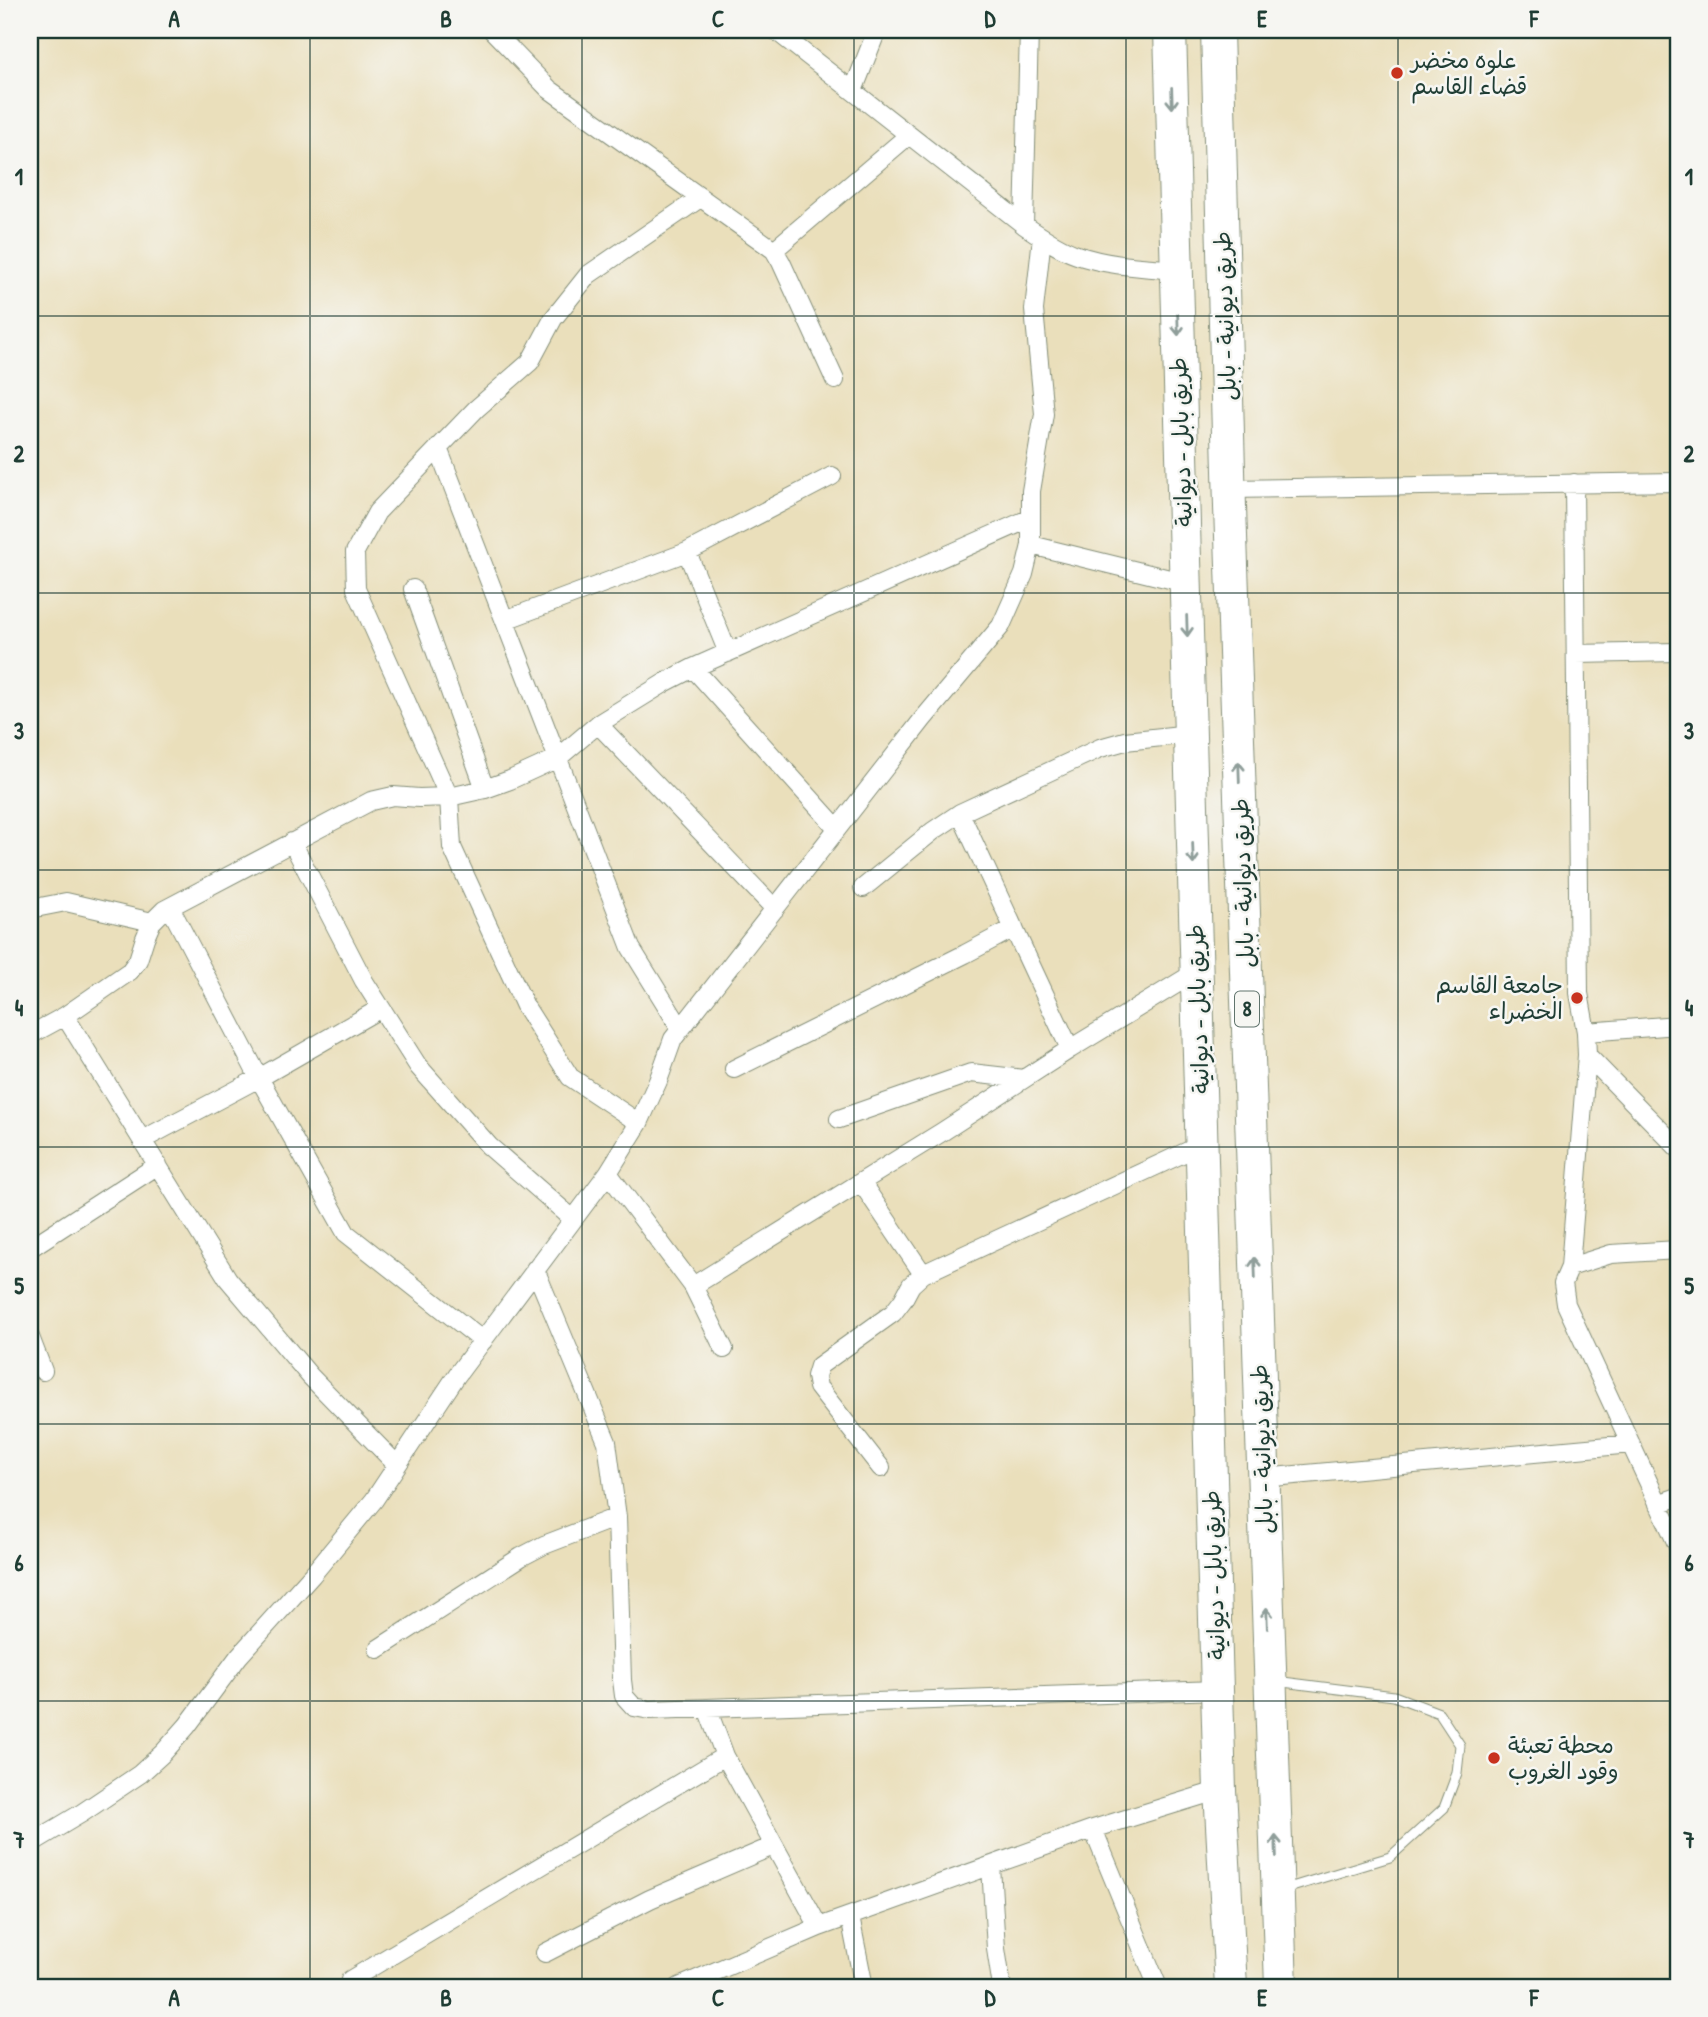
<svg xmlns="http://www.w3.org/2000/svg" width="1708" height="2017" font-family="'Patrick Hand','Playpen Sans Arabic',sans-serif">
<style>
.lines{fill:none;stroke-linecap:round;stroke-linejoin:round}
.lane-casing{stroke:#848e78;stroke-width:11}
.street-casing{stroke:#848e78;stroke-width:20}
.highway-casing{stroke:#848e78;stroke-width:34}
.lane{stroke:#fff;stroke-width:9}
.street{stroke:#fff;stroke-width:18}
.highway{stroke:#fff;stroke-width:32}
.oneway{stroke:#8f9e9a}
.grid{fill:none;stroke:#1f3d34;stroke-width:2;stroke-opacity:0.55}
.poi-dot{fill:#c8321e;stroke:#f6f6f2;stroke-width:2.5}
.labels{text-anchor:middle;stroke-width:5;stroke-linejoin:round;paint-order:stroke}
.shield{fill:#f6f6f2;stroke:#60746d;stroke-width:2}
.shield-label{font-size:21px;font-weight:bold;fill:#1f3d34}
.poi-label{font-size:23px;fill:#1f3d34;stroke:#f6f6f2;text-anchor:start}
.street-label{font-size:23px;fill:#1f3d34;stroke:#f6f6f2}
.neatline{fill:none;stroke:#1f3d34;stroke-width:2.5}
.grid-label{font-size:23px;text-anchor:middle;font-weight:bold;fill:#1f3d34}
</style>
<rect width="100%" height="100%" fill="#f6f6f2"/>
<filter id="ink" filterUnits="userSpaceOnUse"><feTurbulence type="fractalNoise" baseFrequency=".0143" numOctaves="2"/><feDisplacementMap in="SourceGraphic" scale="14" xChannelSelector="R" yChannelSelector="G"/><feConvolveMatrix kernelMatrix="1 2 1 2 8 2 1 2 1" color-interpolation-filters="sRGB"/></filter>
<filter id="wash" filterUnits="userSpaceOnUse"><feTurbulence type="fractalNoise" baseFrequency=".00686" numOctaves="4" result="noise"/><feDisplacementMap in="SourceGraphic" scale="28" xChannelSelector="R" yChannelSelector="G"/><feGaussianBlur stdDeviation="1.57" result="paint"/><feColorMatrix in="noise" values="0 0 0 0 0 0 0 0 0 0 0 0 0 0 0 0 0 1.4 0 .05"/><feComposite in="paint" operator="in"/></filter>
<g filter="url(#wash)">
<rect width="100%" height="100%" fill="#eadfbb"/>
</g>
<g filter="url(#ink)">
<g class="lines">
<defs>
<path id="lane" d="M1275,1681L1394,1696L1439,1713L1460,1745L1457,1773L1444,1808L1390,1857L1282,1890"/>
<path id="street" d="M492,30L549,89L774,250
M775,30L1024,225C1040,236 1059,249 1077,255C1109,266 1143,267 1176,270
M853,91L877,30
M1024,225L1029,30
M835,380L781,262L774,250L909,135
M438,448L631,948L681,1029
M1574,483L1579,993L1586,1032L1587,1055L1570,1267L1563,1283L1566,1304L1678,1546
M1230,489L1678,482
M1031,545L1186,583
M687,552L728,653
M413,589L485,789
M505,620L687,552L832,476
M1576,654L1678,652
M693,668L837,828
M598,724L775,909
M960,813L1070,1049
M292,842L364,981L418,1066L489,1146L573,1219
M863,888L933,831L960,813L1100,748L1125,741L1190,734
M170,907L259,1078L346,1233L483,1341
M30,909L66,902L152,922
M65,1016L228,1279L310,1376L397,1465
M1586,1032L1678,1025
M30,1035L65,1016L130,971L138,960L145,938L152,922L164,910L371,801L393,796L419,798L449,797L485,789L510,780L558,758L598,724L666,682L693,668L1031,518
M1587,1055L1678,1148
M734,1069L965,954L1014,928
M839,1119L971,1073L1024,1079
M639,1123L570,1077L525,1006L452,847L449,797L356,589L355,552L377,512L476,409L530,362L553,319L588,275L700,198
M142,1140L259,1078L381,1008
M608,1173L693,1286L724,1349
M861,1182L923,1274
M30,1248L158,1165
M1570,1267L1611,1254L1678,1250
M535,1269L607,1442L617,1517L622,1680L624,1696L634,1707L650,1710L1217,1690
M693,1286L942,1132L1070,1049L1196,972
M30,1337L43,1371
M881,1468L818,1387L816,1376L819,1366L893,1313L903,1300L911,1285L923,1274L1201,1145
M1262,1478L1631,1444
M1658,1504L1678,1497
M378,1649L521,1557L544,1545L617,1517
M707,1708L725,1756L819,1927
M1093,1829L1158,1987
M30,1844L82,1813L140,1774L163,1753L187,1726L239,1656L312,1575L374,1500L457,1375L608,1173L639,1123L658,1081L673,1039L923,719L1001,626L1024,574L1031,545V491L1044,414L1034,310L1042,237
M991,1866L996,1949L1002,1987
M850,1917L864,1987
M545,1953L650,1899L773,1846
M350,1980L725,1756
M679,1987L819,1927L1093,1829L1220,1790"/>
<path id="highway" d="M1170,30L1217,1690L1220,1790L1231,1987
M1217,30L1230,507L1281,1987"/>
</defs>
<use href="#lane" class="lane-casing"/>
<use href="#street" class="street-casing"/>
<use href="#highway" class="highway-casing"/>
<use href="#lane" class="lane"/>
<use href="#street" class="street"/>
<use href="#highway" class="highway"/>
</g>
<defs><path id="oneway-shaft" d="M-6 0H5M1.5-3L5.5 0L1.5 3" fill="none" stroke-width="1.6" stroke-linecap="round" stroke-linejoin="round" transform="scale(1.75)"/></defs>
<g class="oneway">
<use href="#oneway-shaft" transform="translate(1172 98) rotate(88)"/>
<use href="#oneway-shaft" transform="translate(1178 325) rotate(88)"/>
<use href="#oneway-shaft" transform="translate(1187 626) rotate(88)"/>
<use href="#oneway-shaft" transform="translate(1239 772) rotate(-92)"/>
<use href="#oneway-shaft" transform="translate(1193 854) rotate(88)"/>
<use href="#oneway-shaft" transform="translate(1255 1268) rotate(-92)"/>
<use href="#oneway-shaft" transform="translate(1267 1618) rotate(-92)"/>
<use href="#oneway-shaft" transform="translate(1276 1846) rotate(-92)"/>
</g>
</g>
<path class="grid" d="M310,30V1987M582,30V1987M854,30V1987M1126,30V1987M1398,30V1987M30,316H1678M30,593H1678M30,870H1678M30,1147H1678M30,1424H1678M30,1701H1678"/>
<g class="poi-dot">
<circle cx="1397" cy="73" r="7"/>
<circle cx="1577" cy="998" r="7"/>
<circle cx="1494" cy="1758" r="7"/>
</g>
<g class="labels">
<rect class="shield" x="1235" y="991.5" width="24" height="35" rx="5"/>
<g class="shield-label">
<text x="1247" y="1016">8</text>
</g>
<g class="poi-label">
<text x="1411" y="68">علوه مخضر<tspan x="1411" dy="26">قضاء القاسم</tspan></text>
<text x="1563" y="993" text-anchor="end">جامعة القاسم<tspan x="1563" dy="26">الخضراء</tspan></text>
<text x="1508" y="1753">محطة تعبئة<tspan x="1508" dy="26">وقود الغروب</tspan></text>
</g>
<g class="street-label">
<text transform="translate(1225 316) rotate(-92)" y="8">طريق ديوانية - بابل</text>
<text transform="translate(1181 442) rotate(-92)" y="8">طريق بابل - ديوانية</text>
<text transform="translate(1243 883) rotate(-92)" y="8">طريق ديوانية - بابل</text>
<text transform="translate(1198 1009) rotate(-92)" y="8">طريق بابل - ديوانية</text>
<text transform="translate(1262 1449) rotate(-92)" y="8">طريق ديوانية - بابل</text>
<text transform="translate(1214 1575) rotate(-92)" y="8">طريق بابل - ديوانية</text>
</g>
</g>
<rect width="1708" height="2017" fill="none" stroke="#f6f6f2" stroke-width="77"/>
<rect x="38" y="38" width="1632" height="1941" class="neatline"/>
<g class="grid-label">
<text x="174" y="27">A</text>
<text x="446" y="27">B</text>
<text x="718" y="27">C</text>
<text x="990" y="27">D</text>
<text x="1262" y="27">E</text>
<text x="1534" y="27">F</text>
<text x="19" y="185">1</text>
<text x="1689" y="185">1</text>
<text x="19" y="462">2</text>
<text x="1689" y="462">2</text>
<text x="19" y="739">3</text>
<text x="1689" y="739">3</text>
<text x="19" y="1016">4</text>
<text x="1689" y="1016">4</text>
<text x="19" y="1294">5</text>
<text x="1689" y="1294">5</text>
<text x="19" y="1571">6</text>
<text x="1689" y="1571">6</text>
<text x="19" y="1848">7</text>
<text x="1689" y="1848">7</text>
<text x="174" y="2006">A</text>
<text x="446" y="2006">B</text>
<text x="718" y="2006">C</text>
<text x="990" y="2006">D</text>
<text x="1262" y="2006">E</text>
<text x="1534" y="2006">F</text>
</g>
</svg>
